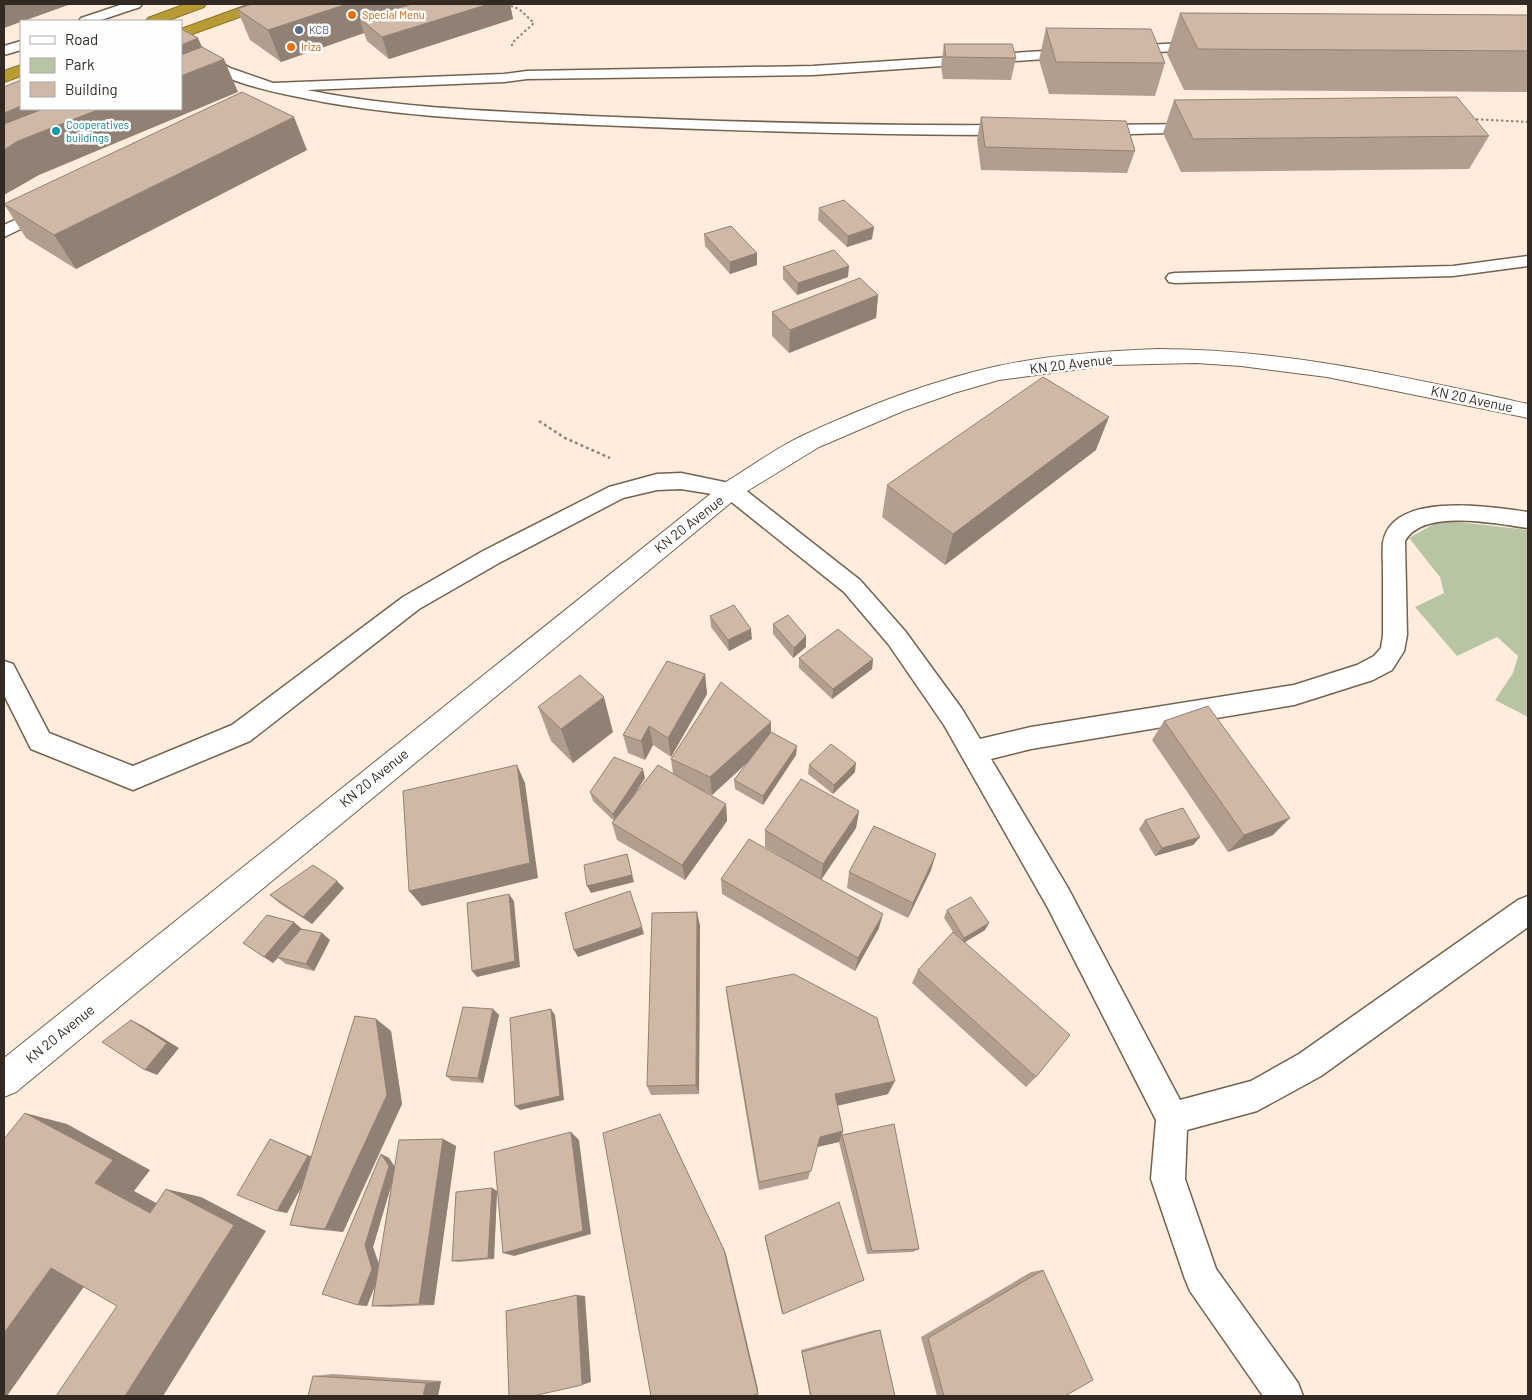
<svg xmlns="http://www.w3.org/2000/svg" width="1532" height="1400" font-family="Barlow,sans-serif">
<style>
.green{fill:#b7c5a5}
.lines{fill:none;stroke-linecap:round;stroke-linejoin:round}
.lane-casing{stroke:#746250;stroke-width:3}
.secondary-casing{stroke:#746250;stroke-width:2}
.highway-casing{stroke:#8a742e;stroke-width:2}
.path-far1{stroke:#908478;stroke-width:2;stroke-dasharray:2.5 2.5;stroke-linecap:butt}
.path{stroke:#908478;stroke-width:2.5;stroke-dasharray:3 3;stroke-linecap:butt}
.lane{fill:#fff;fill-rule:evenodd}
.secondary{fill:#fff;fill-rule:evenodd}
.highway{fill:#b99b34;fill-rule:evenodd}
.wall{fill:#b29e8f;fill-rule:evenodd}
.shaded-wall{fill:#918174}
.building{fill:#cfb8a6;stroke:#918174}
.food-dot{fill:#e8710a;stroke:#fefefe;stroke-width:2}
.service-dot{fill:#5c6f8a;stroke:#fefefe;stroke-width:2}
.culture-dot{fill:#0f9aa8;stroke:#fefefe;stroke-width:2}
.labels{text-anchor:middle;stroke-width:5;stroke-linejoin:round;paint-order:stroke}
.far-food-label{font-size:11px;fill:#c56008;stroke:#fefefe;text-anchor:start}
.far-service-label{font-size:11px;fill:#4e5e75;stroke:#fefefe;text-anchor:start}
.far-culture-label{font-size:11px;fill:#0d838f;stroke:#fefefe;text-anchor:start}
.street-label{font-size:14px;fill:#332b23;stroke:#fefefe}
</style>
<rect width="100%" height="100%" fill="#feeddc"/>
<path class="green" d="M1441,520L1528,530V717L1495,700L1513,673L1518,656L1497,637L1457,656L1415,607L1444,593L1440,577L1409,538Z"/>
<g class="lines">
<defs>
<path id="lane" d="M123,4H142L140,7L98,21H79L81,18Z
M181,39L230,68L273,83L504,74L527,71L813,66L1074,49L1081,53L1074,57L813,75L527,79L504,82L307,90C400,109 495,111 589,116C731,122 872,126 1013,125L1018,127L1021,130L1018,133L1013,135C874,135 736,131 597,125C505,121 413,118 323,102C294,96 264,91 236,81C216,73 199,62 181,50Z
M21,41V50L4,55V46Z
M1203,42L1210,46L1208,49L1126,54L1119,50L1126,46Z
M1198,124L1203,126L1206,129L1203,132L1096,135L1091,133L1088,130L1091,127L1096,125Z
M48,204L54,205L56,209L54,213L4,237V225Z
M1528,256V266L1453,276L1175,283L1169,282L1166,278L1169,274L1175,273L1453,266Z
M681,473L739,485L860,580L905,631L962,709L980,739L1031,727L1294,685L1357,665L1374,656L1381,648L1383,635C1383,613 1383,591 1383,570C1383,561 1382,551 1383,543C1391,490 1493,507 1528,512V528C1497,524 1423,508 1405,541L1407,635L1404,651L1392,670L1373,680L1294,705L1031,749L991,759L1068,888L1180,1100L1251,1081L1299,1054L1518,900L1528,896V927L1321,1076L1257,1111L1187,1130L1185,1179L1216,1269L1298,1383L1303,1396H1263L1190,1291L1185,1279L1151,1179L1156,1120L1048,908L944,725L889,645L844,592L724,496L681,489L657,490L623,498L499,563L419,609L250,741L133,790L31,749L4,695V661L13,664L49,733L133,766L232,725L403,597L483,551L609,487L657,474Z"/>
<path id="secondary" d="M1157,349C1283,349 1406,377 1528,404V418L1327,377L1241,366L1196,363L1111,365L999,380L954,393L903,411L819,447L739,496L16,1092L4,1097V1058L723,484C749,468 776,448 804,435C864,407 934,380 998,366C1050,355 1104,351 1157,349Z"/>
<path id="highway" d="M186,4H206L204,7L166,21H146L148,18Z
M250,4H270L268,7L181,38V29Z
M21,65V76L4,82V71Z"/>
</defs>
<use href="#lane" class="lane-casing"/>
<use href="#secondary" class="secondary-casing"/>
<use href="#highway" class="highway-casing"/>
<path class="path-far1" d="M506,4L519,9L534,23L512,43V46
M1471,119L1528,122"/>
<path class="path" d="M539,421L565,438L610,458"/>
<use href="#lane" class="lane"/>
<use href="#secondary" class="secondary"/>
<use href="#highway" class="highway"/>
</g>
<path class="wall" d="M252,4H510L513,19L389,59L367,41L364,33L281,62L250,40L237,9Z
M1180,13L1528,15V92L1184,90L1167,54Z
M1046,28L1165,63L1155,96L1049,94L1039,60Z
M944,44L1016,58L1011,80L943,79L941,66Z
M1174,100L1489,136L1469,169L1181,172L1163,133Z
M981,117L1135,151L1127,173L981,170L977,140Z
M307,150L76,269L26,238L4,204Z
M819,208L872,239L847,247L818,220Z
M704,234L757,253V265L730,274L705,246Z
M783,267L848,277L797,295L783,279Z
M878,295L876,318L789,353L772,336V312Z
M1096,450L945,565L882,517L887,485Z
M710,616L752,639L729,651L711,627Z
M773,624L806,636V647L793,658L773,634Z
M799,658L873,659L872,669L832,699L799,668Z
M705,674L707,694L671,757L653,745L645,760L628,753L623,735Z
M538,707L613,732L573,763L551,741Z
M1164,721L1273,835L1228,852L1152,740Z
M771,722V732L796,755L763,805L735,789L734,780L749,761L712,795L703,791L726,804L727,821L685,880L617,840L612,823L614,821L593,801L590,792L645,778L633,796L673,774L671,759Z
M809,765L855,772L833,794L808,774Z
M859,811L856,828L821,880L879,928L855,971L722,894L721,879L805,871L765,847V830Z
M1145,820L1200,837L1193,845L1155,856L1139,829Z
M931,870L908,918L847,888L849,872Z
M344,888L312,924L279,903L270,895Z
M947,910L985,930L965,942L1036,1077L1026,1087L912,983L918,970L953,932L944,918Z
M697,912L700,926L699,1094L651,1095L647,1086Z
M302,929L322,933L330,940L314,971L286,964L278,958L273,963L243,943Z
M726,987L888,1094L837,1106L843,1131L842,1135L919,1249L913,1252L867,1254L839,1142L817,1147L808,1179L759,1190L728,1005Z
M493,1009L499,1015L483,1083L452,1081L446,1076Z
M376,1019L391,1031L402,1104L343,1232L310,1229L290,1225L301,1188L287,1213L277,1211L280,1143L311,1157Z
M443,1139L456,1146L434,1305L389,1307L372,1306L375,1285L367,1306L358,1305L381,1154L389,1158L395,1167ZM391,1186L379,1264L373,1247Z
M492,1188L497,1191L494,1259L459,1262L452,1261Z
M765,1236L864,1280L782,1314L765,1239Z
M1043,1270L1065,1396H937L921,1337L1031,1272Z
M875,1330H880L895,1396H810L801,1350Z
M333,1374L441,1381L438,1396L313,1376Z"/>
<path class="shaded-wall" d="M4,4H71L4,28Z
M347,4H445L360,19L364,33L281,62L268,30Z
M489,4H510L513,19L389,59L382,37Z
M198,38L210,65L224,59L238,92L39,175L4,195V113L21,106V109H181V45Z
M294,117L307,150L76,269L54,235Z
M874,227L872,239L847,247L848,236Z
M757,253V265L730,274V262Z
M849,266L848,277L797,295L798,283Z
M878,295L876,318L789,353L790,330Z
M1109,417L1096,450L945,565L953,534Z
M751,629L752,639L729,651L728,640Z
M806,636V647L793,658L794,648Z
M873,659L872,669L832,699L833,689Z
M705,674L707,694L671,757L668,738Z
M604,697L613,732L573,763L561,729Z
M771,722V741L712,795L710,777Z
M649,726L653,745L645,760L641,741Z
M797,746L796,755L763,805V796Z
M856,763L855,772L833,794L834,785Z
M517,765L525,783L538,878L422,906L409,891Z
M643,769L645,778L616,823L613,814Z
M726,804L727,821L685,880L682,865Z
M859,811L856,828L821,880L823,864Z
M1290,818L1273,835L1228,852L1244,835Z
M1200,837L1193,845L1155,856L1162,848Z
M627,854L634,882L591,893L587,886Z
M936,854L931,870L908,918L913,903Z
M337,881L344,888L312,924L303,917Z
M509,894L514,901L520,967L477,977L472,971Z
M697,912L700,926L699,1094L696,1085Z
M883,914L879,928L855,971L858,958Z
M294,922L302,929L273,963L264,957Z
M989,923L985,930L960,945L964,938Z
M642,927L644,934L578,957L574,950Z
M322,933L330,940L314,971L306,964Z
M493,1009L499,1015L483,1083L478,1078Z
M551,1009L555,1015L564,1100L520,1110L515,1106Z
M376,1019L391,1031L402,1104L343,1232L325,1229Z
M131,1020L143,1026L179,1048L157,1075L145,1070Z
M895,1081L888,1094L831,1107L835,1094Z
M25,1113L67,1124L150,1170L134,1191L186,1219L150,1213L95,1183Z
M660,1114L726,1254L758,1389V1394Z
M843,1131L839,1142L817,1147L820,1137Z
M571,1132L579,1140L591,1234L514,1256L503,1253Z
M270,1139L317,1159L287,1213L277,1211Z
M443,1139L456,1146L434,1305L419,1304Z
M381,1154L389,1158L396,1169L373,1247L381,1271L367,1306L358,1305L365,1245Z
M492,1188L497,1191L494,1259L488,1258Z
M166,1189L201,1197L266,1231L163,1396H125Z
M51,1268L95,1271L7,1396H4V1333Z
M577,1295L585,1296L591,1382L582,1385Z
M441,1381L438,1396H423L426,1383Z"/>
<path class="building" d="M252,4H347L268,30L237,9Z
M412,4H489L382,37L360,19Z
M1180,13L1528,15V51L1198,49Z
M1046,28L1151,29L1165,63L1056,62Z
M181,29L198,38L181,45Z
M944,44H1012L1016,58L946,57Z
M202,47L224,59L181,76V55Z
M21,80V106L4,113V87Z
M242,92L294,117L54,235L4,204Z
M1457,97L1489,136L1193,139L1174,100Z
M43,109H100L18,141L4,150V124Z
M981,117L1126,121L1135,151L985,147Z
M844,200L874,227L848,236L819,208Z
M731,226L757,253L730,262L704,234Z
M834,250L849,266L798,283L783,267Z
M860,278L878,295L790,330L772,312Z
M1043,377L1109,417L953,534L887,485Z
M734,605L751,629L728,640L710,616Z
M788,615L806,636L794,648L773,624Z
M838,629L873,659L833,689L799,658Z
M667,661L705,674L668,738L649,726L641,741L623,735Z
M580,675L604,697L561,729L538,707Z
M721,682L771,722L710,777L671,759Z
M1208,706L1290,818L1244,835L1164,721Z
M771,732L797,746L763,796L734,780Z
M831,744L856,763L834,785L809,765Z
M614,757L643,769L613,814L590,792Z
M517,765L530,863L409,891L403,791Z
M658,765L726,804L682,865L612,823Z
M801,779L859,811L823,864L765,830Z
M1183,808L1200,837L1162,848L1145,820Z
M874,826L936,854L913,903L849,872Z
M749,839L883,914L858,958L721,879Z
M627,854L632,875L587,886L584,865Z
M313,865L337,881L303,917L270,895Z
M630,891L642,927L574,950L565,913Z
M509,894L515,961L472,971L467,903Z
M971,897L989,923L964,938L947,910Z
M697,912L696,1085L647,1086L652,913Z
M267,915L294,922L264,957L243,943Z
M301,929L322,933L306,964L277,957Z
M953,932L1070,1035L1036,1077L918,970Z
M794,974L877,1018L895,1081L835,1094L843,1131L820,1137L811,1171L759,1182L726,987Z
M463,1007L493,1009L478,1078L446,1076Z
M551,1009L560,1096L515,1106L510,1018Z
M355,1016L376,1019L387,1095L325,1229L290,1225Z
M131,1020L167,1043L145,1070L102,1042Z
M25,1113L113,1160L95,1183L150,1213L166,1189L234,1225L125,1396H56L117,1306L51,1268L4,1333V1139Z
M660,1114L724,1250L758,1394L750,1396H651L603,1133Z
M894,1124L919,1249L872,1251L842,1135Z
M571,1132L583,1231L503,1253L494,1152Z
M270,1139L308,1156L277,1211L237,1195Z
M443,1139L419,1304L372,1306L399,1140Z
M381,1154L389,1166L365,1245L372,1269L358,1305L322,1294Z
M492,1188L488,1258L452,1261L456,1192Z
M839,1202L864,1280L783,1314L765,1236Z
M1043,1270L1093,1380L1065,1396H944L928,1338Z
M577,1295L582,1385L533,1396H509L506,1311Z
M880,1330L895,1396H811L802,1352Z
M313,1376L426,1383L423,1396H308Z"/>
<g class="food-dot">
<circle cx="352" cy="15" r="5"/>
<circle cx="291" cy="47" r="5"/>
</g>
<circle class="service-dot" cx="299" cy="30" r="5"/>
<circle class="culture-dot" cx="56" cy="131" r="5"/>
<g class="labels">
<g class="far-food-label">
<text x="362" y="19">Special Menu</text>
<text x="301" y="51">Iriza</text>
</g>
<g class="far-service-label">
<text x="309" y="34">KCB</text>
</g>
<g class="far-culture-label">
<text x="66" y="129">Cooperatives<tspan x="66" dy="13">buildings</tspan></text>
</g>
<g class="street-label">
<text transform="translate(1071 364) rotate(-7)" y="5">KN 20 Avenue</text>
<text transform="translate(1472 399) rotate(12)" y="5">KN 20 Avenue</text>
<text transform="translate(689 524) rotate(-38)" y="5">KN 20 Avenue</text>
<text transform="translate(374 778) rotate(-39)" y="5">KN 20 Avenue</text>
<text transform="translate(60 1034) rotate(-39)" y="5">KN 20 Avenue</text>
</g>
</g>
<rect width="1532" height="1400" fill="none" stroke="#332b23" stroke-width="10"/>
<rect x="20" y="20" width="162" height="90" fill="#fefefe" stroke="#adaaa6"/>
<rect x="30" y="36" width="25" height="8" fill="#ffffff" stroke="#adaaa6"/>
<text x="65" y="45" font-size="15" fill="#332b23">Road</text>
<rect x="30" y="58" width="25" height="15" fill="#b7c5a5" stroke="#adaaa6"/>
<text x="65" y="70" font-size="15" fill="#332b23">Park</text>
<rect x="30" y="82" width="25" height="15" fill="#cfb8a6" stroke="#adaaa6"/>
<text x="65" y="95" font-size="15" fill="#332b23">Building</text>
</svg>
